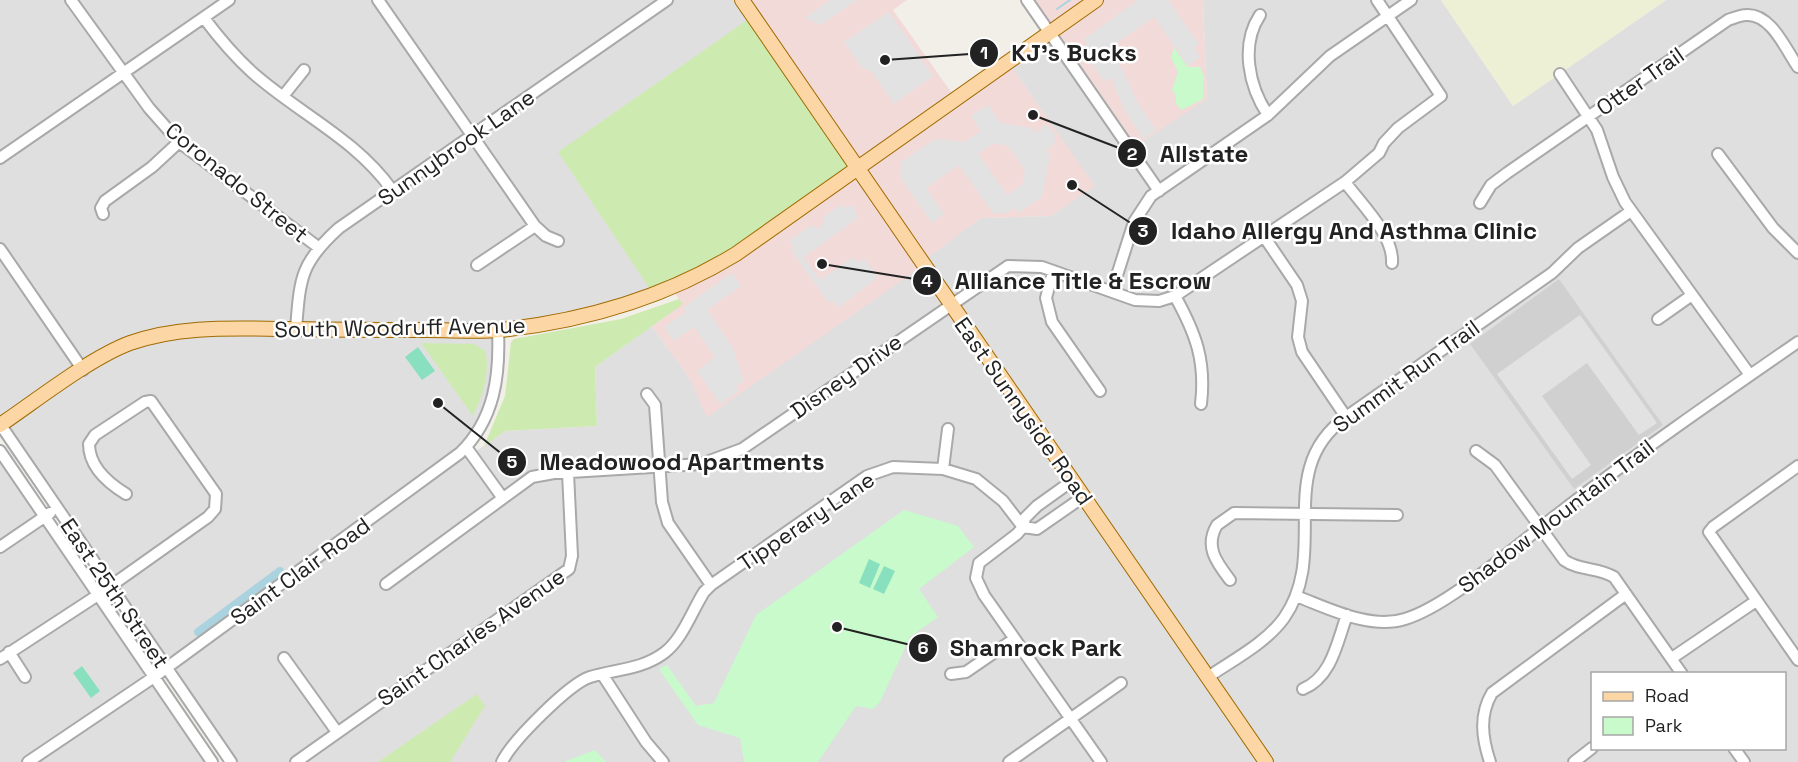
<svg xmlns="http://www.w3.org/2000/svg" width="1798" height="762" font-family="'Space Grotesk',sans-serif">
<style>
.residential{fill:#e0dfdf;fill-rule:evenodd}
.commercial{fill:#f2dad9}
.religious{fill:#d0d0d0}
.farmland{fill:#eef0d5}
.grass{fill:#cdebb0}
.park{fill:#c8facc}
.pitch{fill:#88e0be}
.parking{fill:#e2e2e2;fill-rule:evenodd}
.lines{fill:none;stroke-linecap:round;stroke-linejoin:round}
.stream{stroke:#aad3df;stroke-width:2}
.canal{stroke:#aad3df;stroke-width:8}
.minor-casing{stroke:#a9a9a9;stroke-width:14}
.major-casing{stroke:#a06b00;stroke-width:16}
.minor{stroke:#fff;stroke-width:10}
.major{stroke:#fcd6a4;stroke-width:14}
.labels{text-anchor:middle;stroke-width:5;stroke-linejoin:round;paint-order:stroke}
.street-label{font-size:22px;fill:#222;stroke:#fff}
.leader{fill:none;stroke:#222;stroke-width:2}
.callout-dot{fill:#222;stroke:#fff;stroke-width:2}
.mark-label{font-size:18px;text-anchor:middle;font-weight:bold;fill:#fff}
.callout-label{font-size:24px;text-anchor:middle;font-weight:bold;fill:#222;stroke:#fff;stroke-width:5;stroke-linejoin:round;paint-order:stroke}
</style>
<rect width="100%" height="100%" fill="#f2efe9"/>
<path class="residential" d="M0,0H742L753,16L654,295L498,330L495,392L466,447L472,454L505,431L597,426L595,367L652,326L688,376L708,416L981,218L1051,216L1094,186L1008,62L1050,32L1207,99L1203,0H1441L1513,106L1666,0H1798V762H231L0,424ZM1592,674H1784V748H1592Z
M0,452L212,762H0Z"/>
<path class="commercial" d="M742,0H907L893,10L956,99L1008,62L1095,186L1051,216L981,218L922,262L924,265L707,417L688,376L652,326L682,304L671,287L807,205Z
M1028,0H1203L1207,99L1130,150Z"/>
<path class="religious" d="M1559,279L1663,425L1574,489L1470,344Z"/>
<path class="farmland" d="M1441,0H1666L1513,106Z"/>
<path class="grass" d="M753,16L857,169L719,264L654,295L558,152Z
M679,299L683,304L595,367L597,426L505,431L484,446L505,396L511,342L514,339L621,319Z
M421,343L474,344L485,351C491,371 482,397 473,416Z
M477,694L485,706L450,762H378Z"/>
<path class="park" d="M1174,48L1188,67H1200L1204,77L1203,99L1182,110L1176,104V95L1172,90L1178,72L1171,57Z
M904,510L958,526L974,547L919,589L938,617L910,637L880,702L873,709L856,706L818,762H744L740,738L698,725L659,669L667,665L696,706L714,703L756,615Z
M595,750L606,762H565L566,761Z"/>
<path class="pitch" d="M418,347L435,371L422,380L405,357Z
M869,559L880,564L870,588L859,583Z
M884,566L895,571L884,594L873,589Z
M82,666L100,691L91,698L73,673Z"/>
<path class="parking" d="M830,0H857L821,25L805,18Z
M1138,0H1168L1199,44L1194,48L1200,57L1188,66L1154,17L1108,49L1123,71L1139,105L1156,130L1144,139L1125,111L1111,78L1104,81L1081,48L1087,44L1084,39Z
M889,12L933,76L894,104L872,72L862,68L844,42Z
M988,105L1001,123L1032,128L1035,133L1047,124L1056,136L1053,138L1056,142L1046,150L1050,156L1042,197L1019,213L1015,208L1006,213H993L959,165L926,188L944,214L932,223L900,177L901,162L935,139L964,142L981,131L971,116ZM994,143L1008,146L1025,170L1022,185L1007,195L978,154Z
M842,204L846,208L853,205L858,218L804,257L820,280L853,257L857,263L864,258L878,277L838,308L833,301L829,303L791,250L794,248L789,241L812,225L816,229L825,223L822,218Z
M732,273L741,286L707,310L733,348L744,381L736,386L739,391L720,404L697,371L715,357L694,327L674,341L664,327L685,313L684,307Z
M1580,315L1657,423L1639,435L1587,363L1542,396L1591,465L1572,479L1497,374Z"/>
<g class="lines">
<path class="stream" d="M1057,9L1070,0"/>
<path class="canal" d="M198,632L280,571"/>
<defs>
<path id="minor" d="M71,0L149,108L179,142L318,247
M378,0L535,226L546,236L558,241
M1027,0L1159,191
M1260,15C1240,45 1249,87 1268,115
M204,18C219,38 234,56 253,73C298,113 356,139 392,190
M1560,74L1597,130L1613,177L1625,202L1750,375
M284,95L304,70
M1718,154L1773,228L1798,253
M0,158L229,0
M1345,182C1361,204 1394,235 1392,263
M1480,203L1491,185L1507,173L1728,20C1734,18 1741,15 1746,15C1771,13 1786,50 1798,67
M103,214L101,208L105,201L152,167L179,142
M1265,238L1297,285L1302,301L1298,337L1302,352L1346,417
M0,249L83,370
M477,265L535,226
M1053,272L1046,298L1052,322L1100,391
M1112,291L1134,222L1151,196L1268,115L1330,56L1411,0
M1175,296C1196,334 1206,361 1201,404
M1658,319L1692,295
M296,329C300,279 300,263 339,228L667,0
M647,394L655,405L662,502L668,523L711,585
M0,424L231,762
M466,447L502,497
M0,451L212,762
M1476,451L1495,465L1564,560C1579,571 1598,567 1614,577L1682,674
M1798,466L1713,527L1709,532L1798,660
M943,469L948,429
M1072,481L1037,506L1025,518L1023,527L1017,534L979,563L976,578L984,595L1101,762
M1023,527L1037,529L1083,497
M0,547L50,513
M1230,580C1217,563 1204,547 1217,525L1234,513L1397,515
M386,584L532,477L554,473L701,464L742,449L1008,266L1042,267L1135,300L1159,301L1175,296L1345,182L1379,153L1384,143L1398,128L1441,96L1377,0
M1296,596C1328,608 1370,630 1405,619C1449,606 1519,543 1558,514C1636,454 1717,398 1798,342
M9,652L25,677
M284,658L337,732
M1672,658L1756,601
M0,659L98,595L208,517L215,509L216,494L151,401L145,402L95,435L89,444C89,466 108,483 126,494
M602,674L646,742L663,762
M951,674L966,672L1014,639
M1208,677C1233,660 1266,643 1284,618C1331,551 1272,471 1346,417L1552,273L1578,248L1631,211
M1303,689C1332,677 1337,642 1347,615
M1734,748L1744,762
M28,762L154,677L460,453C495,419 500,375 498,330
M296,762L569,569L572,556L568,473
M502,762C512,741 569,684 590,677C616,669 641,670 664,653C682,640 692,611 704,592L711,585L867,476L893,467L943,469L976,479L1003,501L1023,527
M1009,762L1121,683
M1490,762C1482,738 1479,715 1492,693L1626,594
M1574,762L1592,748"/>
<path id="major" d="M742,0L1266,762
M0,425C37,400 90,358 130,343C184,324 241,329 297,329C340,330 384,330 428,330C452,330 477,332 501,330C584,321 664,298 736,254L1096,0"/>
</defs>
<use href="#minor" class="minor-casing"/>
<use href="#major" class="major-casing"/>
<use href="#minor" class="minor"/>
<use href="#major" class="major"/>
</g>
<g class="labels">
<g class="street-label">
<text transform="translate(1640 81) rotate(-35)" y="8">Otter Trail</text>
<text transform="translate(456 147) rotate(-35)" y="8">Sunnybrook Lane</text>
<text transform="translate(237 182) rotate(39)" y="8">Coronado Street</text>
<text transform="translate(400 327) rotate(-1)" y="8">South Woodruff Avenue</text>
<text transform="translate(846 376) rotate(-35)" y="8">Disney Drive</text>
<text transform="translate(1406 376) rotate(-36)" y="8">Summit Run Trail</text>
<text transform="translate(1024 411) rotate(55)" y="8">East Sunnyside Road</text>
<text transform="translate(1556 516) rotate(-37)" y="8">Shadow Mountain Trail</text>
<text transform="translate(806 521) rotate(-34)" y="8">Tipperary Lane</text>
<text transform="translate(300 571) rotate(-36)" y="8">Saint Clair Road</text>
<text transform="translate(115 593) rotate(56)" y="8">East 25th Street</text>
<text transform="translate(471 637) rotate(-35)" y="8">Saint Charles Avenue</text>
</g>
</g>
<path class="leader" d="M885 60L984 53M1033 115L1132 153M1072 185L1143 231M822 264L927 281M438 403L512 462M837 627L923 648"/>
<g class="callout-dot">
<circle cx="885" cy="60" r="6"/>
<circle cx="1033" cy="115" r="6"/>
<circle cx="1072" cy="185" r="6"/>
<circle cx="822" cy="264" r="6"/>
<circle cx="438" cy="403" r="6"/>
<circle cx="837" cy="627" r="6"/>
<circle cx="984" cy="53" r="15"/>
<circle cx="1132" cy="153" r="15"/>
<circle cx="1143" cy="231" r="15"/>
<circle cx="927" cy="281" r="15"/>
<circle cx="512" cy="462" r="15"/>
<circle cx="923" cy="648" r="15"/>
</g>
<g class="mark-label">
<text x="984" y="59">1</text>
<text x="1132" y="160">2</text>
<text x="1143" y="237">3</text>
<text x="927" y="287">4</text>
<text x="512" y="468">5</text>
<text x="923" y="654">6</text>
</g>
<g class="callout-label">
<text x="1074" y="61">KJ's Bucks</text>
<text x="1204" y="162">Allstate</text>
<text x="1354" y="239">Idaho Allergy And Asthma Clinic</text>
<text x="1083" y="289">Alliance Title &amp; Escrow</text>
<text x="682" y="470">Meadowood Apartments</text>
<text x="1036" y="656">Shamrock Park</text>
</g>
<rect x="1591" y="672" width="195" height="78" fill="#ffffff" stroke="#a7a7a7" stroke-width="1.5"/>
<rect x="1603" y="692" width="30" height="9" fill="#fcd6a4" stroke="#a7a7a7" stroke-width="1.5"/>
<text x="1645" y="702" font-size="18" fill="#222222">Road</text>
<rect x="1603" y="717" width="30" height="18" fill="#c8facc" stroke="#a7a7a7" stroke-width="1.5"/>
<text x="1645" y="732" font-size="18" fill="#222222">Park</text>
</svg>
